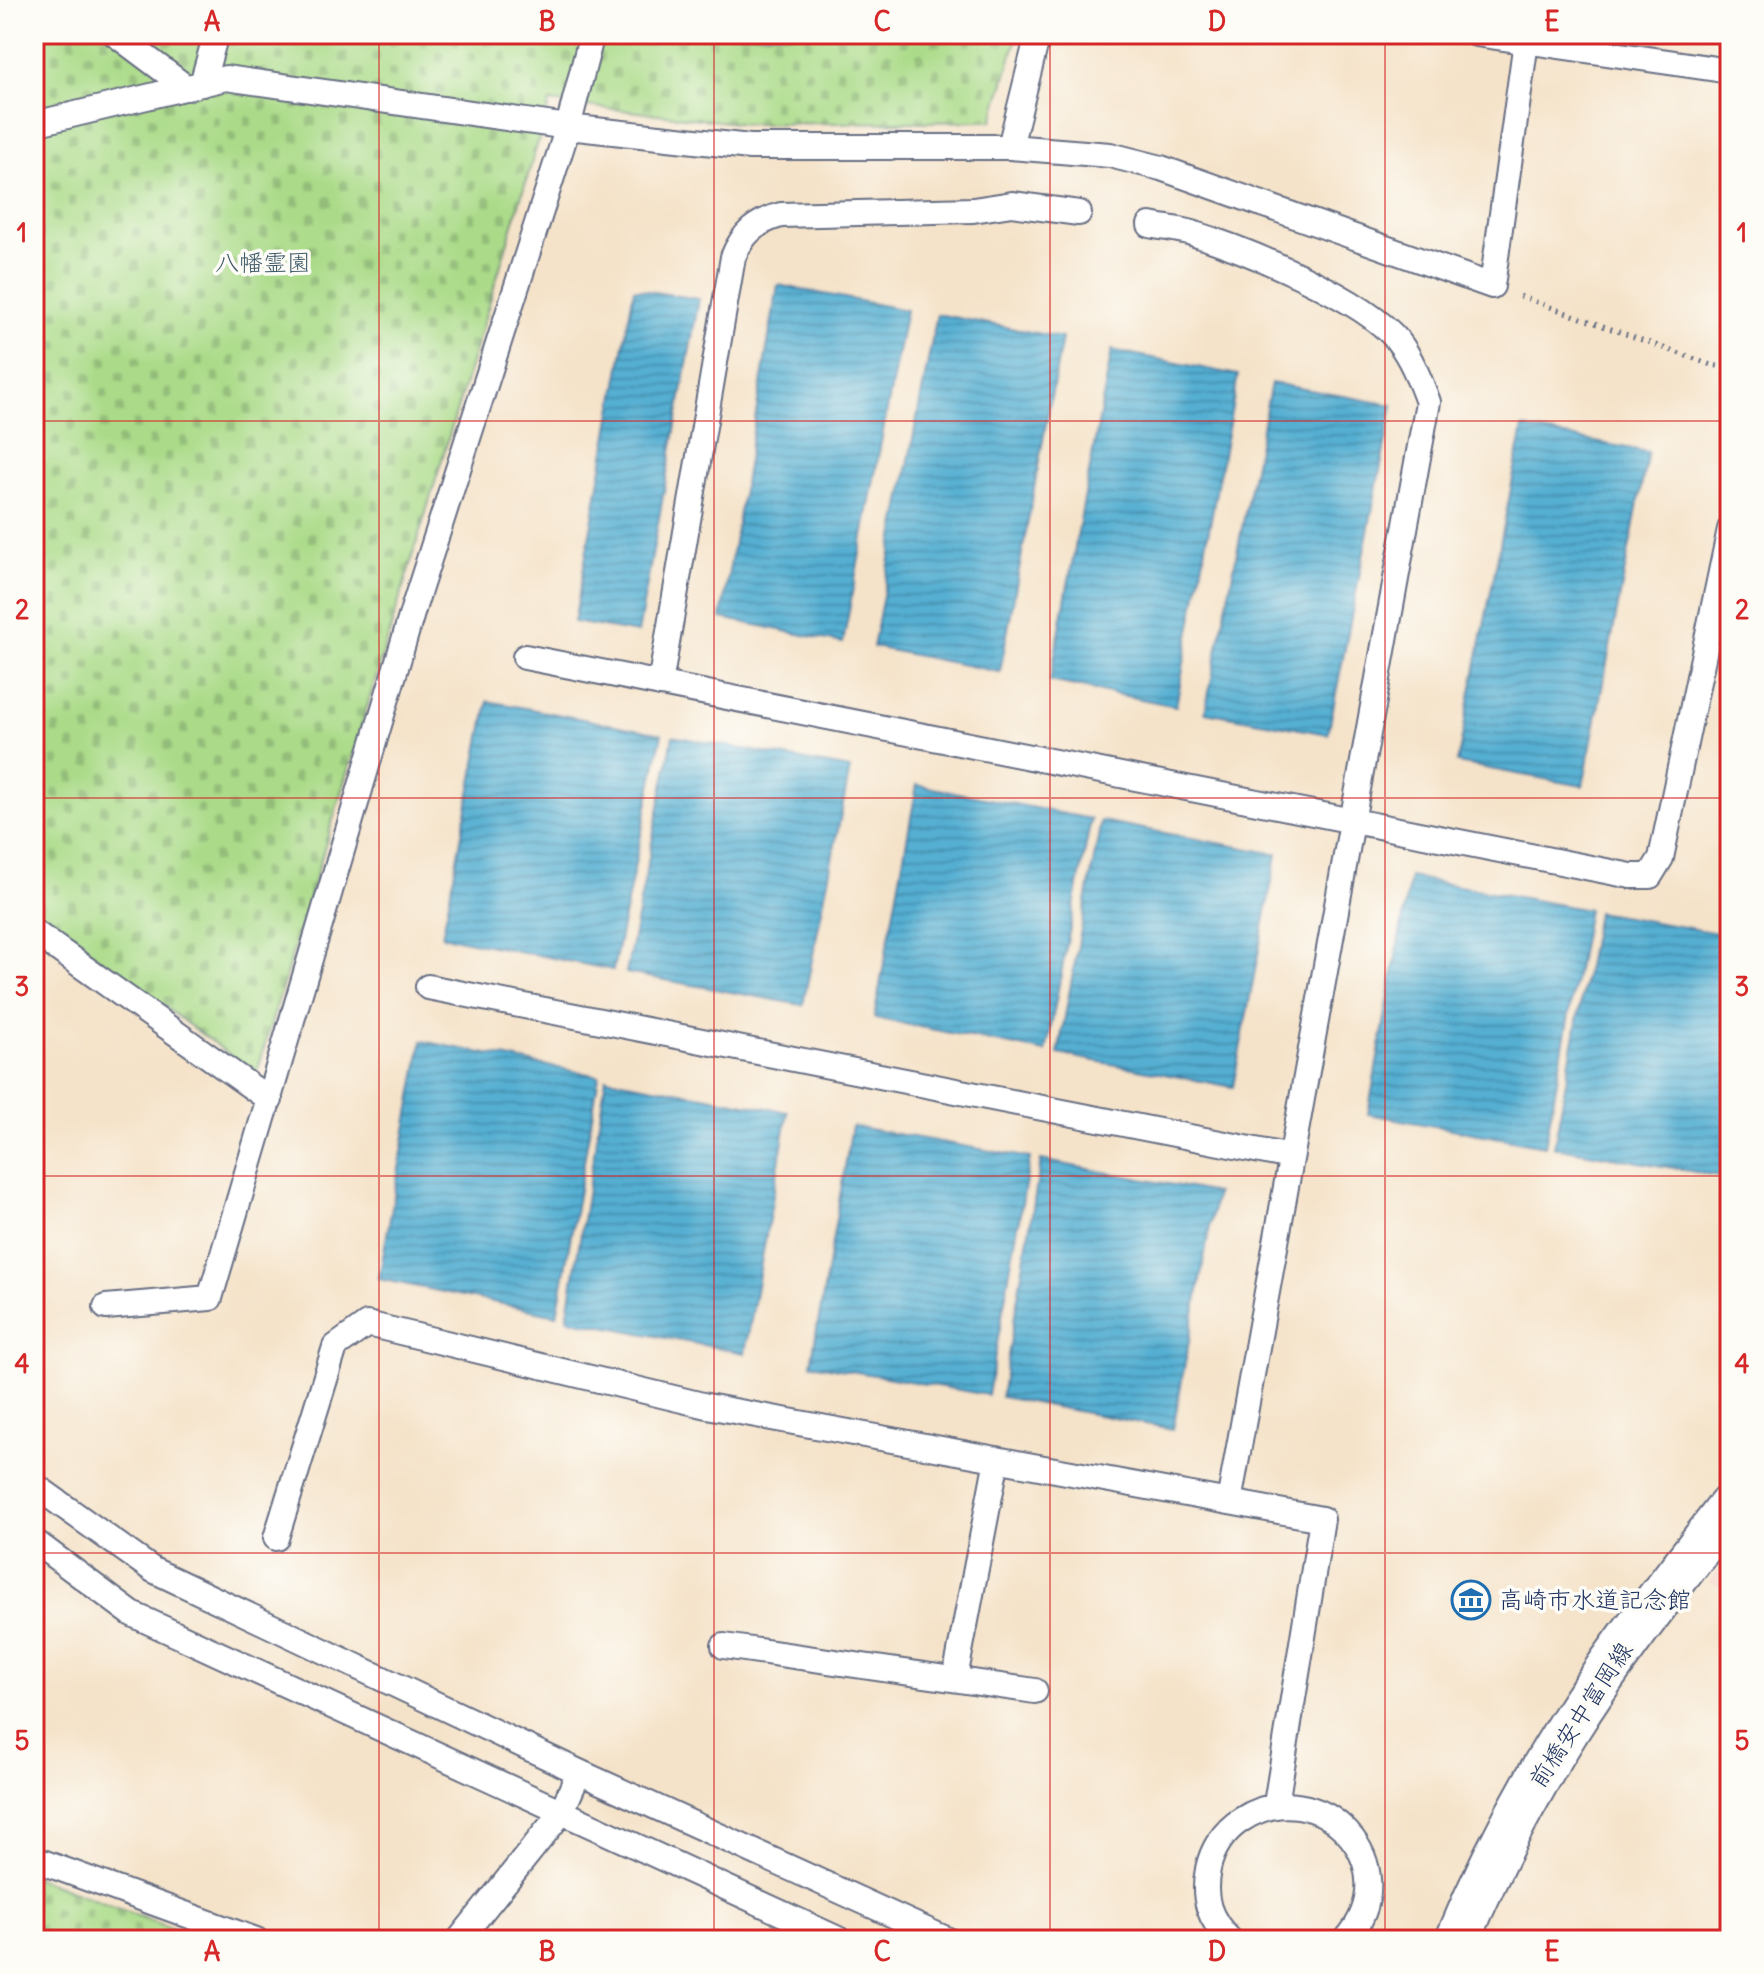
<svg xmlns="http://www.w3.org/2000/svg" width="1764" height="1974" font-family="Delius,'Klee One',sans-serif">
<style>
.built{fill:#f6d2c4}
.cemetery{fill:url(#cemetery-stones);stroke:#638574;stroke-width:2}
.water{fill:url(#water-rules);stroke:#386f98;stroke-width:2}
.lines{fill:none;stroke-linecap:round;stroke-linejoin:round}
.lane-casing{stroke:#676e83;stroke-width:28}
.primary-casing{stroke:#676e83;stroke-width:48}
.path{stroke:#676e83;stroke-width:5;stroke-dasharray:2 6;stroke-linecap:butt}
.lane{stroke:#fff;stroke-width:24}
.primary{stroke:#fff;stroke-width:44}
.grid{fill:none;stroke:#d62828;stroke-width:2;stroke-opacity:0.55}
.labels{text-anchor:middle;stroke-width:7;stroke-linejoin:round;paint-order:stroke}
.park-label{font-size:24px;fill:#3f5a69;stroke:#fdfcf7}
.poi-label{font-size:24px;fill:#1b2f5e;stroke:#fdfcf7;text-anchor:start}
.street-label{font-size:24px;fill:#1b2f5e;stroke:#fdfcf7}
.neatline{fill:none;stroke:#d62828;stroke-width:3}
.grid-label{font-size:26px;text-anchor:middle;font-weight:bold;fill:#d62828}
</style>
<defs>
<pattern id="cemetery-stones" width="16" height="16" patternUnits="userSpaceOnUse" patternTransform="scale(2)"><rect width="16" height="16" fill="#abdb89"/><path d="M2 7V4a2 2 0 0 1 4 0v3zM10 15v-3a2 2 0 0 1 4 0v3z" fill="#93bc79"/></pattern>
<pattern id="water-rules" width="6" height="5" patternUnits="userSpaceOnUse" patternTransform="scale(2)"><rect width="6" height="5" fill="#54afd2"/><path d="M0 2.5h6" fill="none" stroke="#458fae"/></pattern>
</defs>
<rect width="100%" height="100%" fill="#fdfcf7"/>
<filter id="ink" filterUnits="userSpaceOnUse"><feTurbulence type="fractalNoise" baseFrequency=".0125" numOctaves="2"/><feDisplacementMap in="SourceGraphic" scale="16" xChannelSelector="R" yChannelSelector="G"/><feConvolveMatrix kernelMatrix="1 2 1 2 8 2 1 2 1" color-interpolation-filters="sRGB"/></filter>
<filter id="wash" filterUnits="userSpaceOnUse"><feTurbulence type="fractalNoise" baseFrequency=".006" numOctaves="4" result="noise"/><feDisplacementMap in="SourceGraphic" scale="32" xChannelSelector="R" yChannelSelector="G"/><feGaussianBlur stdDeviation="1.8" result="paint"/><feColorMatrix in="noise" values="0 0 0 0 0 0 0 0 0 0 0 0 0 0 0 0 0 1.4 0 .05"/><feComposite in="paint" operator="in"/></filter>
<g filter="url(#wash)">
<rect width="100%" height="100%" fill="#f5e3c9"/>
<path class="built" d="M1730,1553V1590L1708,1582Z"/>
<path class="cemetery" d="M34,34H1018L992,121L746,124L550,102L256,1074L50,923L34,944Z
M34,1877L203,1940H34Z"/>
<path class="water" d="M778,285L906,310L843,643L721,618Z
M634,289L699,299L638,633L574,622Z
M937,314L1062,338L1000,672L873,647Z
M1112,350L1238,375L1176,706L1050,681Z
M1271,383L1393,405L1328,734L1205,712Z
M1523,428L1648,452L1583,786L1457,763Z
M488,701L662,734L613,970L442,936Z
M673,736L850,769L803,1005L626,973Z
M917,785L1091,819L1046,1052L874,1018Z
M1101,821L1277,854L1233,1087L1058,1054Z
M1410,877L1588,910L1545,1146L1368,1114Z
M1597,912L1730,935V1178L1554,1147Z
M422,1041L599,1076L557,1315L379,1279Z
M606,1078L788,1112L745,1353L567,1319Z
M852,1126L1030,1158L988,1395L811,1364Z
M1041,1160L1216,1193L1173,1429L1001,1397Z"/>
</g>
<g filter="url(#ink)">
<g class="lines">
<defs>
<path id="lane" d="M115,34L187,88
M1476,34L1730,71
M202,84L216,34
M34,124L226,78L568,127L750,147H1010L1038,34
M1010,147L1110,155L1161,168L1492,286L1527,34
M1150,225C1164,228 1179,229 1192,233C1246,250 1364,298 1398,341C1412,359 1420,381 1428,402L1229,1502
M525,657L1631,876H1650L1661,858L1730,529
M660,684L733,257C743,233 756,222 781,215L973,210L1012,204L1079,213
M34,932L270,1100
M428,987L1291,1157
M106,1307L210,1298L415,603L568,127L592,34
M34,1485L153,1570L579,1772L948,1940
M276,1538L335,1347L367,1324L707,1406L1322,1519L1276,1804
M34,1541L132,1614L840,1940
M724,1646L1035,1691
M955,1678L997,1459
M34,1859L256,1940
M459,1940L561,1813L579,1772
M1230,1940C1209,1919 1202,1899 1208,1869C1212,1849 1224,1831 1241,1820C1318,1768 1412,1865 1346,1940"/>
<path id="primary" d="M1458,1940C1488,1867 1526,1795 1568,1728C1616,1651 1675,1579 1730,1507"/>
</defs>
<use href="#lane" class="lane-casing"/>
<use href="#primary" class="primary-casing"/>
<path class="path" d="M1520,296L1711,365L1730,368"/>
<use href="#lane" class="lane"/>
<use href="#primary" class="primary"/>
</g>
</g>
<path class="grid" d="M379,34V1940M714,34V1940M1050,34V1940M1385,34V1940M34,421H1730M34,798H1730M34,1176H1730M34,1553H1730"/>
<defs>
<symbol id="museum-ring" viewBox="-11 -11 22 22"><circle r="9.5" fill="#fdfcf7" stroke="#1f6fb2" stroke-width="1.5"/><path d="M0-6L6-3V-2H-6V-3ZM-5-1h2V3h-2ZM-1-1h2V3h-2ZM3-1h2V3H3ZM-6 4H6V6H-6Z" fill="#1f6fb2"/></symbol>
</defs>
<g fill-rule="evenodd">
<use href="#museum-ring" x="1449" y="1578" width="44" height="44"/>
</g>
<g class="labels">
<g class="park-label">
<text x="263" y="271">八幡霊園</text>
</g>
<g class="poi-label">
<text x="1499" y="1608">高崎市水道記念館</text>
</g>
<g class="street-label">
<text transform="translate(1581 1715) rotate(-57)" y="8">前橋安中富岡線</text>
</g>
</g>
<rect width="1764" height="1974" fill="none" stroke="#fdfcf7" stroke-width="88"/>
<rect x="44" y="44" width="1676" height="1886" class="neatline"/>
<g class="grid-label">
<text x="212" y="31">A</text>
<text x="547" y="31">B</text>
<text x="882" y="31">C</text>
<text x="1217" y="31">D</text>
<text x="1552" y="31">E</text>
<text x="22" y="242">1</text>
<text x="1742" y="242">1</text>
<text x="22" y="619">2</text>
<text x="1742" y="619">2</text>
<text x="22" y="996">3</text>
<text x="1742" y="996">3</text>
<text x="22" y="1373">4</text>
<text x="1742" y="1373">4</text>
<text x="22" y="1750">5</text>
<text x="1742" y="1750">5</text>
<text x="212" y="1961">A</text>
<text x="547" y="1961">B</text>
<text x="882" y="1961">C</text>
<text x="1217" y="1961">D</text>
<text x="1552" y="1961">E</text>
</g>
</svg>
